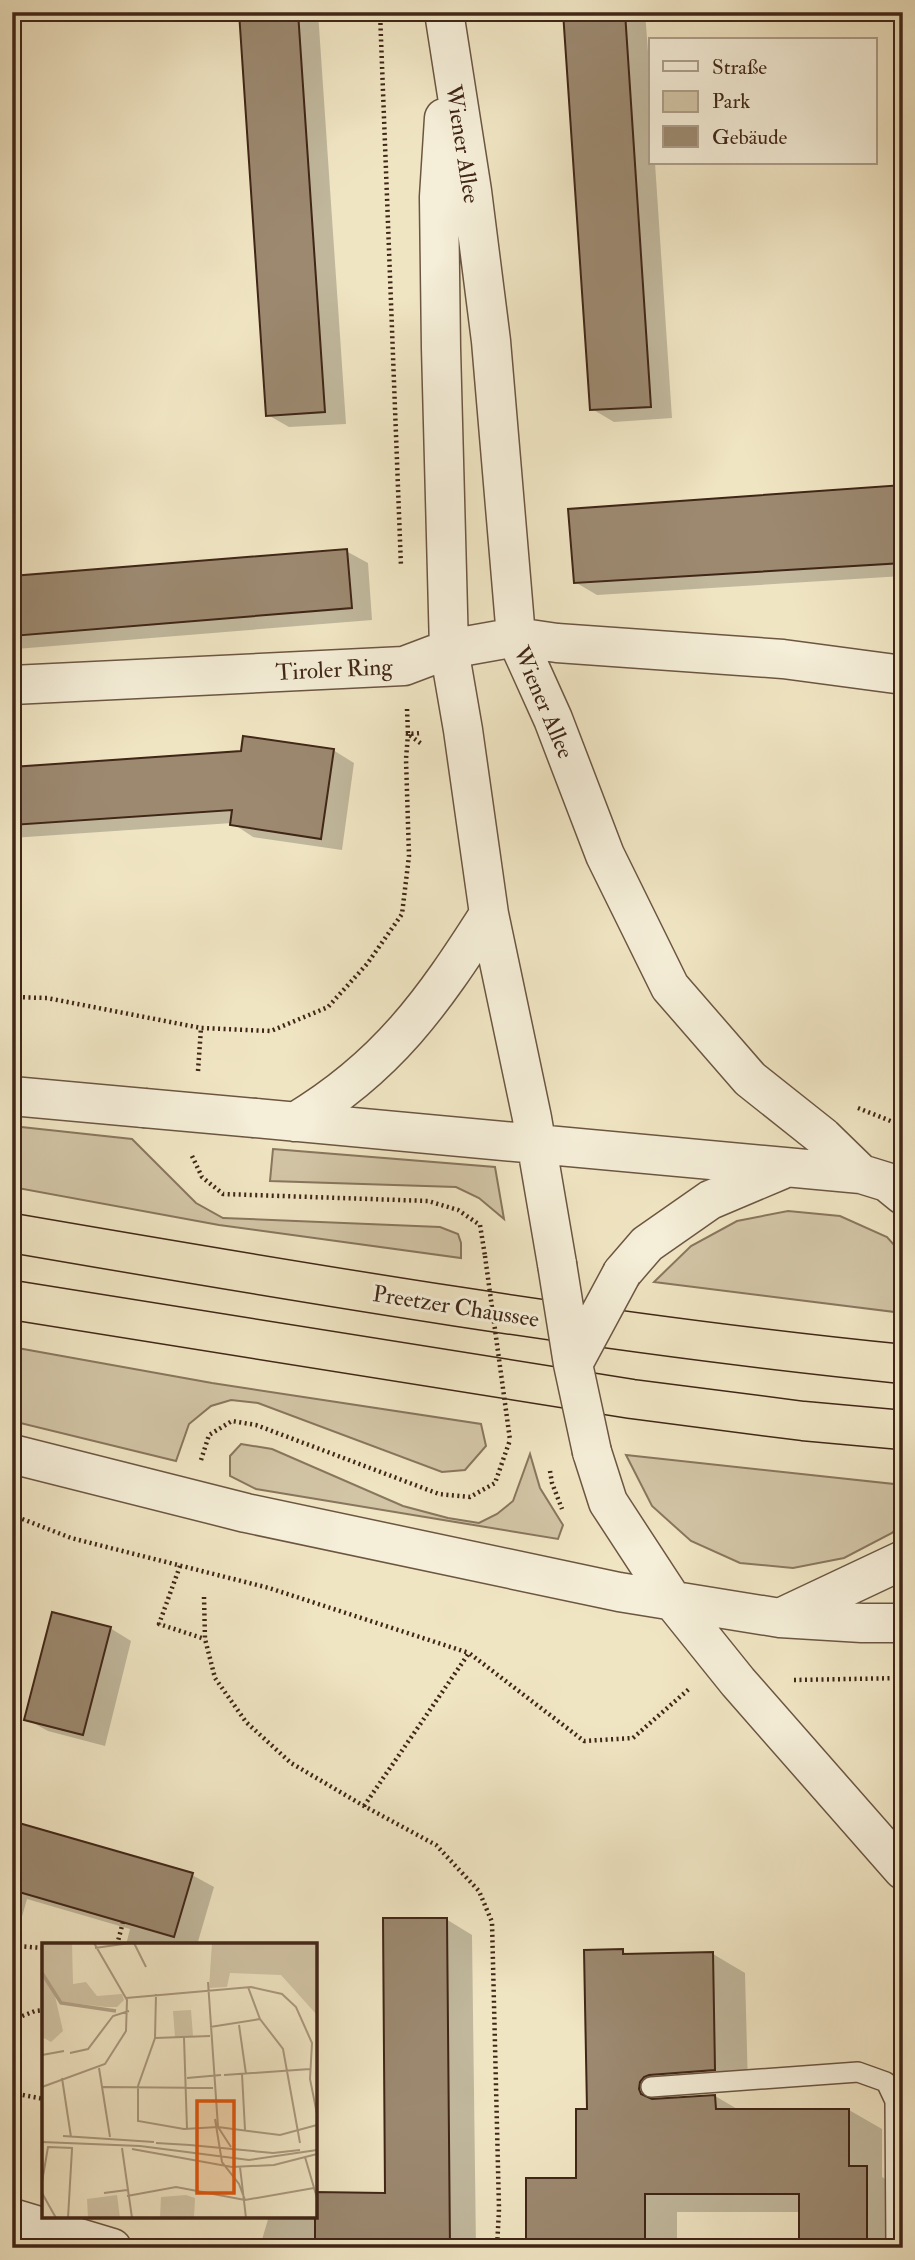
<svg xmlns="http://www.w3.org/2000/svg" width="915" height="2260" font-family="'IM FELL Double Pica',serif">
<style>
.green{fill:#d2c5a6;stroke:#89765e;stroke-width:2}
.shadow{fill:#0003}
.building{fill:#9c8970;stroke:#402617;stroke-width:2}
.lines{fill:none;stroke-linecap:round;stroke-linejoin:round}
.service-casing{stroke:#6c5642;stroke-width:22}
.minor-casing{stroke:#6c5642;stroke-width:41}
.trunk-casing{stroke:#402617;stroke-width:41}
.path{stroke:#402617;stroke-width:4.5;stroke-dasharray:2 3.5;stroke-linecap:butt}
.service{stroke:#f5eed8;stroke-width:19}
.minor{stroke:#f5eed8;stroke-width:38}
.trunk{stroke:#f0e5c3;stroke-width:38}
.minor-bridge-casing{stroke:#6c5642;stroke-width:41;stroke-linecap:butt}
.path-bridge{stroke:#402617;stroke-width:4.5;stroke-dasharray:2 3.5;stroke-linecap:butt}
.minor-bridge{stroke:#f5eed8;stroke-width:38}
.labels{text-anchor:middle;stroke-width:6;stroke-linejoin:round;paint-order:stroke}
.street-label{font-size:23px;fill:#402617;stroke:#f5eed8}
.inset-river{fill:none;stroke:#b4a489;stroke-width:3.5}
.inset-road{fill:none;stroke:#aa997e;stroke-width:2}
.view{fill:#e0560d;fill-opacity:0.15;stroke:#e0560d;stroke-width:3.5}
.inset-edge{fill:none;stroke:#402617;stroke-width:3.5}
</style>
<rect width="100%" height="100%" fill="#f0e5c3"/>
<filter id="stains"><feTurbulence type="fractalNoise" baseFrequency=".00286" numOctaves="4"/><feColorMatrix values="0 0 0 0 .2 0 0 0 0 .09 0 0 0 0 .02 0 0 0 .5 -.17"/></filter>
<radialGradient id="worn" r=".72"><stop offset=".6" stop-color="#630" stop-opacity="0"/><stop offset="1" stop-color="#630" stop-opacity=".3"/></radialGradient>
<path class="green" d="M12,1126L132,1139L196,1203L223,1218L440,1227L458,1234L461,1243V1258L219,1225L12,1187Z
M273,1149L495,1167L504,1219L479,1198L456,1187L270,1181Z
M788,1211L840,1216L887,1237L903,1255V1313L654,1282L691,1246L737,1221Z
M12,1347L212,1383L481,1424L486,1446L465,1470L442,1472L258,1403L231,1400L211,1406L189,1424L176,1461L12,1421Z
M241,1444L272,1449L403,1506L448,1518L479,1523L497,1514L513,1501L530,1454L540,1488L563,1525L558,1539L256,1489L230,1476V1456Z
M626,1455L903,1485V1522L892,1533L844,1558L793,1568L740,1563L691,1541L652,1506Z"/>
<path class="shadow" d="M241,12H318L346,424L289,427L268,415Z
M565,12H645L651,92V163H655L672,418L614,422L592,409Z
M903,487V576L597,595L575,582Z
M346,551L368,563L372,620L16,649L12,646V578Z
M333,750L354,763L342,850L253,837L232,823L12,838V769Z
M110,1628L131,1641L105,1746L48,1731L26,1719Z
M12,1822L192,1875L214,1887L197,1945H126L130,1929L27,1899L12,1952Z
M446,1919L472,1935L476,2248H269L261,2243L269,2216H315V2194H387Z
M622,1951L630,1956L713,1954L745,1973L748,2088L678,2095L674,2099L715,2096L739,2110H849L882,2129V2177L899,2187V2248H801V2212H677V2248H527L578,2180L588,2110Z"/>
<path class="building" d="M239,12H298L325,412L266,416Z
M563,12H625L651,407L590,410Z
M903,485V563L574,583L568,509Z
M347,549L352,608L12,636V576Z
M243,736L334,749L321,839L230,825L232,810L12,825V767L241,751Z
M52,1612L111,1627L83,1735L24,1720Z
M12,1821L193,1873L174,1937L12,1890Z
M383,1918H447L450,2248H315V2192L385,2193Z
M623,1949V1954L713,1952L715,2070L649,2075L644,2077L640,2082L639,2089L641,2094L652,2099L715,2095L716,2109H849V2166H867V2248H799V2194H645V2248H526V2178H576V2109H587L584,1950Z"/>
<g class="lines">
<defs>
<path id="service" d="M651,2087L858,2072L886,2082L895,2101L896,2248"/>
<path id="minor" d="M444,12L472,191L491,341L516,637L553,719L605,855L670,987L750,1079L823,1137L861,1174
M444,118L439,197L441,348L449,649L463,730L489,914L532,1118L557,1264
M12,685L404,666L449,649L516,637L557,643L783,659L903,675
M12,1096L144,1108
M255,1118L861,1174L887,1182L903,1195
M295,1122C387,1067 433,1002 489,914
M622,1273L647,1244L710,1200L781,1170
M592,1452L608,1502L672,1600L738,1682L903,1870
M12,1454L246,1513L619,1592L780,1618L862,1623H903
M782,1617L903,1560
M12,2218L112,2248"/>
<path id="trunk" d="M12,1233C308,1284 604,1334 903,1364
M12,1300L632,1399L803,1421L903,1430"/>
</defs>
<use href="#service" class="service-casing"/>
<use href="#minor" class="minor-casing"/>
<use href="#trunk" class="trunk-casing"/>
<path class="path" d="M380,12L401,567
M407,709L408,734L423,745
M12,997L47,998L201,1028L271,1031L328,1007L367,964L402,914L409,856L406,759L408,734L421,733
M198,1071L201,1028
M858,1108L903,1126
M192,1156L202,1177L223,1194L428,1201L458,1210L480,1225L485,1256
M201,1460L209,1435L232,1421L256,1425L439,1494L470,1497L495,1483L510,1440
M550,1471L552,1483L562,1509
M12,1515L71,1538L269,1588L469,1653
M180,1566L159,1624L205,1639
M204,1597L205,1639L215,1678L246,1722L291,1763L364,1806L436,1845L479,1891L492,1922L499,2209L497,2248
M794,1680L903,1678
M364,1806L469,1653L584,1741L633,1738L689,1689
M117,1945L123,1922
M16,1946L18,1892
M12,1959L16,1946L44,1948
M12,2020L35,2011L44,2010
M12,2093L44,2099"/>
<use href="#service" class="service"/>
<use href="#minor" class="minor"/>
<use href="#trunk" class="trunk"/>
<defs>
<path id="minor-bridge" d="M144,1108L255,1118
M557,1264L573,1364L592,1452
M573,1364L622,1273"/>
</defs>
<use href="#minor-bridge" class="minor-bridge-casing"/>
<path class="path-bridge" d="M485,1256L510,1440"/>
<use href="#minor-bridge" class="minor-bridge"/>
</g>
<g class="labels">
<g class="street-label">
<text transform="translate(463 144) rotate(81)" y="8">Wiener Allee</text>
<text transform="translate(334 669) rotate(-3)" y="8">Tiroler Ring</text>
<text transform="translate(544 702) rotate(67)" y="8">Wiener Allee</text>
<text transform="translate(456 1306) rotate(9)" y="8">Preetzer Chaussee</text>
</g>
</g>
<g transform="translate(42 1943)">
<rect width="275" height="275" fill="#f0e5c3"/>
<path d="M0,0H30L31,41L44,39L55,53L80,51L82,57L75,64H64L20,59L13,53L21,88L9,99L0,94ZM170,0H275V72L239,32L188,30L185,44L167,45ZM149,67L151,93L133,94L131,68ZM75,252L78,275H46L45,256ZM144,252L153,255L152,275H118L119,254Z" fill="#d2c5a6"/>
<path class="inset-river" d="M0,30L19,60L74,68"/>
<path class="inset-road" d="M92,0L104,24M53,5L88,0M166,39L176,184L189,204M206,44L218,76L241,106L258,200M114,51L113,95L96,143V178L142,186L176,184L238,192L275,182M84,55L209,44L240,51L254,64L270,100L268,136L275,171M197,82L204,131M168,84L218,76M113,95L168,93M142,95L145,186M28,110L46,106L71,73L87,68M0,112L22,108M57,125L68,194M200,131L203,187M182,132L268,126M20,135L29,194M145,135L179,132M0,144L63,121L84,88L85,57L52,0M61,144L171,145M173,176L180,219L197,241L203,257M21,193L112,199M0,199L98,203L207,217L275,207M114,200L148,202M148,202L231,210M80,205L90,275M90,206L190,224L232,222L275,211M231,210L258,207M263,214L275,255M198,224L204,275M0,239L6,204L31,205M0,250L14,275M62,250L85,247M85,253L134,244L203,257L272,245M26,275L30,206"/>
<path class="view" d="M155,158H192V250H155Z"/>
<rect width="275" height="275" class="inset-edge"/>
</g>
<rect width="915" height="2260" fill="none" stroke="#f0e5c3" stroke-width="42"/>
<rect x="14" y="14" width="887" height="2232" fill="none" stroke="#402617" stroke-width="3.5"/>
<rect x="21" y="21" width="873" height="2218" fill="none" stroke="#402617" stroke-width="2"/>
<rect x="649" y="38" width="228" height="126" fill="#f5eed8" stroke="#ad9e8b" stroke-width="2"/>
<rect x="663" y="61" width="35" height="10" fill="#f5eed8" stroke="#ad9e8b" stroke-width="2"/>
<text x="712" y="74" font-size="21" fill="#402617">Straße</text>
<rect x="663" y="91" width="35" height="21" fill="#d2c5a6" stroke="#ad9e8b" stroke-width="2"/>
<text x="712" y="108" font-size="21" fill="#402617">Park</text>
<rect x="663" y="126" width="35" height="21" fill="#9c8970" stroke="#ad9e8b" stroke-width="2"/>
<text x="712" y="144" font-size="21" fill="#402617">Gebäude</text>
<rect width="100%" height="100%" filter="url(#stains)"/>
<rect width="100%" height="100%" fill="url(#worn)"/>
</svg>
